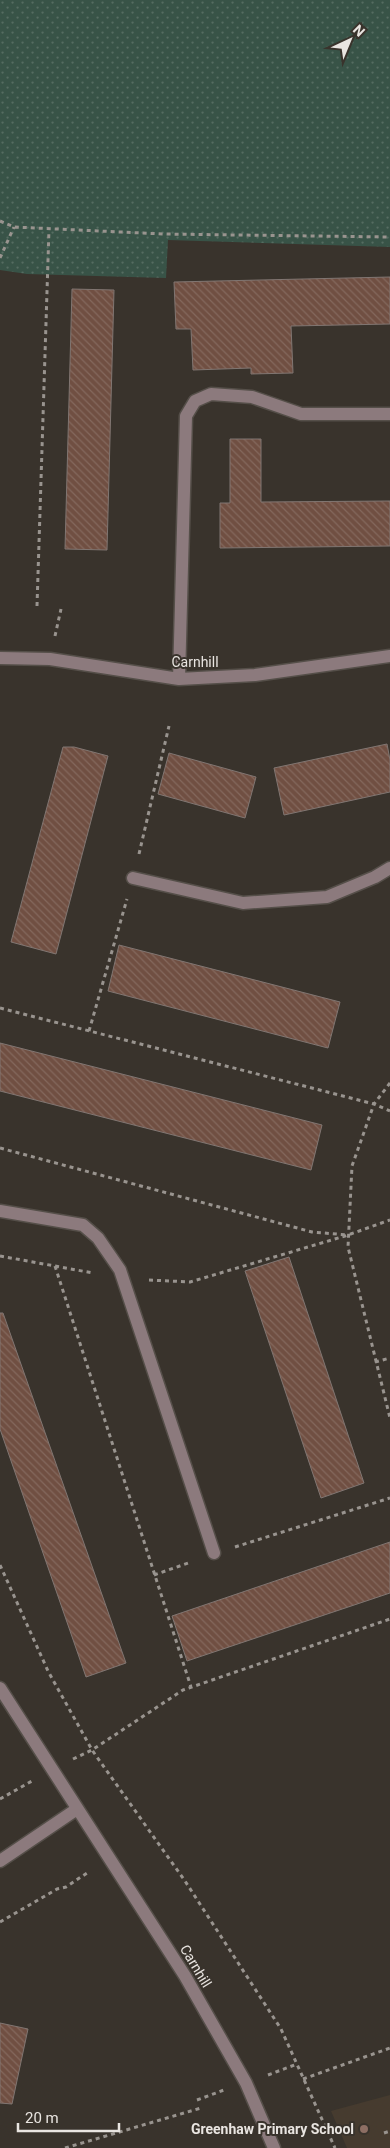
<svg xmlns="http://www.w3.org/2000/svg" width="390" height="2148" font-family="Roboto,sans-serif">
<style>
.built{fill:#463b2f}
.grass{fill:url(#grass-dots)}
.building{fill:url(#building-back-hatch);stroke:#817672}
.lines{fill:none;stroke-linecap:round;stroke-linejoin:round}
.minor-casing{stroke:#554f49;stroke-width:15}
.path{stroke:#99948f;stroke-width:3;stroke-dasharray:4 4;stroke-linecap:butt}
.minor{stroke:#8c7a7d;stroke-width:12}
.education-dot{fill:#8d6e63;stroke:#39332c;stroke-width:2}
.labels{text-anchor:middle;stroke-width:4;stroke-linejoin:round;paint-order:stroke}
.street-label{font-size:14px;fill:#e9e5e1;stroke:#39332c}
.poi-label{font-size:14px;font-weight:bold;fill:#e9e5e1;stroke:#39332c;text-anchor:end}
</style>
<defs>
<pattern id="grass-dots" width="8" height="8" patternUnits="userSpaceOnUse" patternTransform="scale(1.25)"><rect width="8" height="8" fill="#385347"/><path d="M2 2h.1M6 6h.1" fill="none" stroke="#556c61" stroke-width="1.8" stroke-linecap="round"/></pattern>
<pattern id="building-back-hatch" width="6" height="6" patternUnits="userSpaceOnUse" patternTransform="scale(1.25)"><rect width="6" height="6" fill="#704f42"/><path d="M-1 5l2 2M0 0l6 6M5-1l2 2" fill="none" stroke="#84685d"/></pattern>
</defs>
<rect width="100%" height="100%" fill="#39332c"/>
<path class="built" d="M390,2095V2148H347L331,2111Z"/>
<path class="grass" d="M0,0H390V247L168,240L166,278L27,274L0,270Z"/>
<path class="building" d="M390,277V324L291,326L293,373L251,374V368L193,370L191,329H176L174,282Z
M72,289L114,290L107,550L65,549Z
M230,439H261V502L390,501V546L220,548V503H230Z
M387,744L390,760V792L284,815L274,768Z
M63,747H74L108,756L56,954L11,942Z
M169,753L256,777L245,818L158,794Z
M119,945L340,1002L328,1048L108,991Z
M0,1043L322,1125L311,1170L0,1091Z
M289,1257L364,1483L321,1498L245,1271Z
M0,1313H3L126,1663L86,1677L0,1429Z
M390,1542V1593L187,1661L172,1616Z
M0,2023L28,2029L12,2104L0,2103Z"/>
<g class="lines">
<defs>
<path id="minor" d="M0,658L50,659L179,679L255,675L390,656
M179,679L186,416L195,401L211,394L252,397L301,414H390
M133,878L243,903L327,897L375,877L390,868
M0,1211L83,1225L98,1238L120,1270L214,1553
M0,1688L185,1976L246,2083L274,2148
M0,1861L77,1809"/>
</defs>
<use href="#minor" class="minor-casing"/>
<path class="path" d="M0,221L14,227L163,234L390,237
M0,258L14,227
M37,606L49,229
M55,636L61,609
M139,854L169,726
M0,1008L374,1104L390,1111
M89,1031L127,899
M390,1083L374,1104L352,1166L348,1247L390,1418
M0,1148L312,1232L348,1235
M0,1256L93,1273
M55,1266L191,1687
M149,1280L190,1282L345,1236L390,1220
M375,1362L390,1358
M235,1547L390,1498
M0,1565L48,1671L92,1750L185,1881L281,2029L335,2148
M154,1575L191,1562
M73,1759L92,1750L183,1690L390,1619
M0,1799L32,1781
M0,1922L57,1889L66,1887L90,1871
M268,2075L297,2064
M303,2079L390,2048
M197,2100L224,2090
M384,2133L390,2131
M65,2148L201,2108"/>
<use href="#minor" class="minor"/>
</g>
<circle class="education-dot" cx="364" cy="2129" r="5"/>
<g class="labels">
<g class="street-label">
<text x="195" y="667">Carnhill</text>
<text transform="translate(196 1966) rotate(59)" y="5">Carnhill</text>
</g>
<g class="poi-label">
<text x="354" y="2134">Greenhaw Primary School</text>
</g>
</g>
<g transform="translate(350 40) rotate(44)" stroke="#39332c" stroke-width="4" paint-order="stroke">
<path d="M0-4L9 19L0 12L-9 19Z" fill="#e9e5e1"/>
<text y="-8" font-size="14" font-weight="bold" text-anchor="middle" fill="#e9e5e1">N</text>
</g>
<path d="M18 2123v8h101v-8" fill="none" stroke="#e9e5e1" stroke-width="2.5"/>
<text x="25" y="2123" font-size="15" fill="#e9e5e1" stroke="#39332c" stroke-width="4" paint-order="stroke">20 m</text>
</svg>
